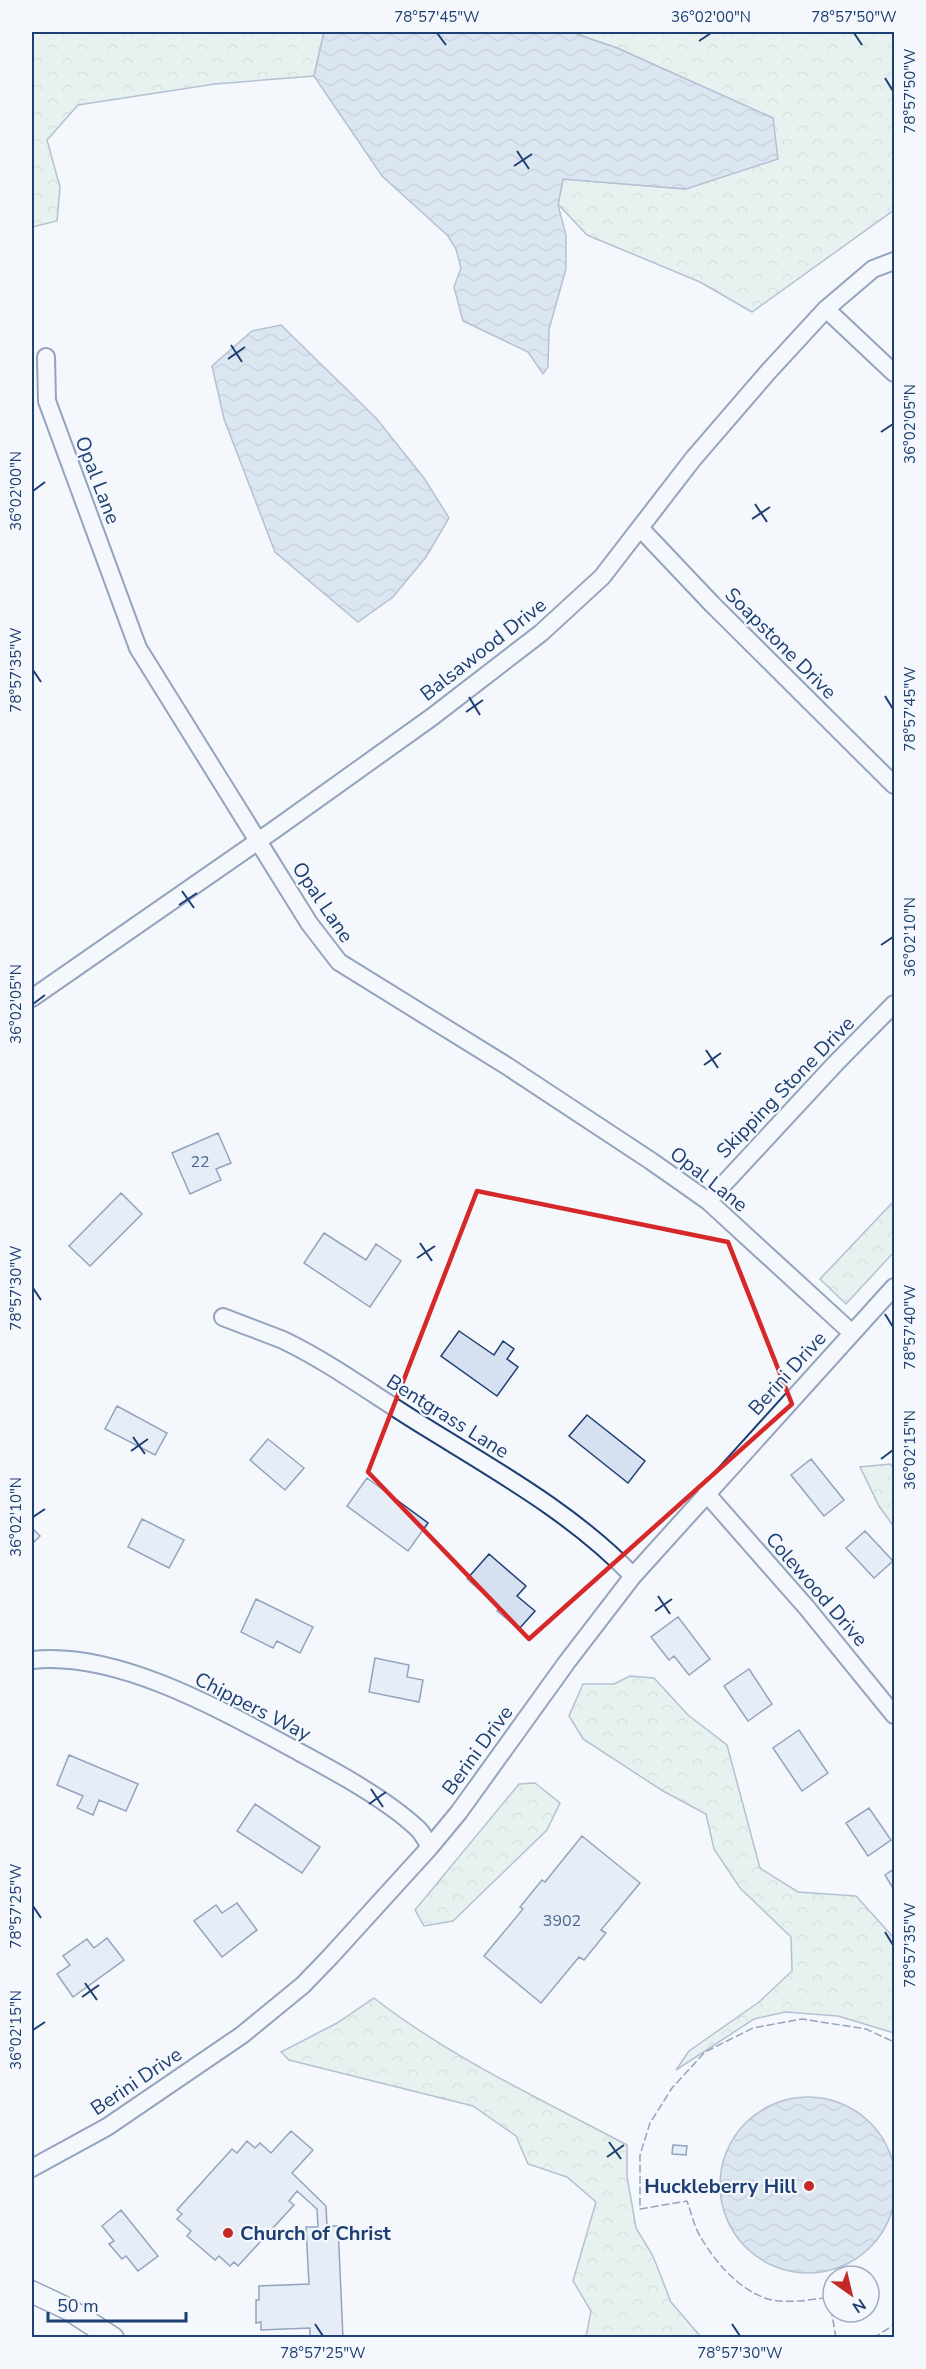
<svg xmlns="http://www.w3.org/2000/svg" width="926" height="2369" font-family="'Nunito Sans',sans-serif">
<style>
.forest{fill:url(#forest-crowns);stroke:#687fa3;stroke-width:1.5}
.water{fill:url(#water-waves);stroke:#687fa3;stroke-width:1.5}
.building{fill:#d5e0f0;stroke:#1d3f73;stroke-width:1.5}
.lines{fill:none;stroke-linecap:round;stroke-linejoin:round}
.minor-casing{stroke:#1d3f73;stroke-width:20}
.tertiary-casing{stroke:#1d3f73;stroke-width:24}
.minor{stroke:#f4f7fb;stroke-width:16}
.tertiary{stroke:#f4f7fb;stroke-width:21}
.fence{stroke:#1d3f73;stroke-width:1.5;stroke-dasharray:8 3;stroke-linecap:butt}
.marked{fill:none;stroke:#d62828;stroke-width:4.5;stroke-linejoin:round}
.ticks{fill:none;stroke:#1d3f73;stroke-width:2}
.poi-dot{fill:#c62828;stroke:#f4f7fb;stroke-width:2}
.labels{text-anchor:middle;stroke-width:4.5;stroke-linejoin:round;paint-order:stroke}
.number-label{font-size:16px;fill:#4b6792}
.street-label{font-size:20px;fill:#1d3f73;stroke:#f4f7fb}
.poi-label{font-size:20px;font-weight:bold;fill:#1d3f73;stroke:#f4f7fb;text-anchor:end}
.neatline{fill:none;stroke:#1d3f73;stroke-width:2}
.ticks-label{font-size:15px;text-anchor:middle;fill:#1d3f73}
</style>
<defs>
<pattern id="forest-crowns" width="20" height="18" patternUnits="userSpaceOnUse" patternTransform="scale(1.5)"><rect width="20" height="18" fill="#d7e8df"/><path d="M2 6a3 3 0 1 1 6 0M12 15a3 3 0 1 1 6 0" fill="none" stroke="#b8c8c3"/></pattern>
<pattern id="water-waves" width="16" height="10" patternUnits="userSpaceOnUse" patternTransform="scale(1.5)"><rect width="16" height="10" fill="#bed0e5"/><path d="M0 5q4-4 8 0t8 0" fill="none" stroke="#9aaabe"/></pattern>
</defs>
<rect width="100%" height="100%" fill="#f4f7fb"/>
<path class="forest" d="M32,32H324L314,76L215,84L78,105L47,140L60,187L57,221L32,227Z
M575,32H894V210L752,312L700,282L587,235L558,204L563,179L686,189L773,118L617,48L579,35Z
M894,1201V1252L846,1304L820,1279Z
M890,1464L894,1468V1527L879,1506L860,1467Z
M630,1676L654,1678L688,1715L727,1745L760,1868L798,1892L856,1896L894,1938V2033L838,2016L785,2012L754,2019L676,2070L689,2051L759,2002L792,1971L791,1937L740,1888L714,1849L706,1814L663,1791L583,1739L569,1716L583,1684H614Z
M535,1783L560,1803L547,1830L453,1921L424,1926L415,1910L519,1784Z
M374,1998C451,2058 541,2099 627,2145V2176L636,2228L653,2256L671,2302L701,2337H586L591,2311L573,2281L596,2202L567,2177L528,2164L516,2136L473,2106L289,2060L281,2052L337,2023Z"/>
<path class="water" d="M324,32H575L579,35L617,48L773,118L778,159L686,189L563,179L558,205L566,235V269L549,329L548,367L543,374L528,352L463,321L454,287L461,268L456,249L448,236L382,176L314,76Z
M281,325L376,418L424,478L449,518L426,557L393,597L358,622L275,552L224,419L212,366L252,331Z
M720 2185a88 88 0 1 1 176 0a88 88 0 1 1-176 0Z"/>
<path class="building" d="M218,1133L231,1163L216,1169L221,1180L190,1194L172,1153Z
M121,1193L142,1214L90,1266L69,1246Z
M324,1233L366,1260L376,1244L401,1261L370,1307L304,1263Z
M459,1331L494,1355L503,1341L514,1349L507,1359L518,1367L497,1396L441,1356Z
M117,1406L167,1433L155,1455L105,1429Z
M587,1415L645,1461L628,1483L569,1436Z
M268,1439L304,1468L285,1490L250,1460Z
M811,1459L844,1500L824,1516L791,1475Z
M367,1478L428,1523L408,1551L347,1506Z
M142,1519L184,1540L169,1568L128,1547Z
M32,1528L40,1536L32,1544Z
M865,1531L893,1561L874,1578L846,1548Z
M489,1554L526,1586L517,1596L535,1611L519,1629L497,1611L500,1608L467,1579Z
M256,1599L313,1627L300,1653L277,1641L273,1648L241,1632Z
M678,1617L710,1659L689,1675L674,1656L669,1660L651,1637Z
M375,1658L409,1665L407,1677L423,1680L419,1702L369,1692Z
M749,1669L772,1704L748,1721L724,1686Z
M799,1730L828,1773L802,1791L773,1748Z
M69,1755L138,1784L126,1811L99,1800L93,1815L77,1808L83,1796L57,1785Z
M255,1804L320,1847L302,1873L237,1831Z
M869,1808L891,1840L868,1856L846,1823Z
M582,1836L640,1883L601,1930L606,1933L584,1960L579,1957L541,2003L484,1956L523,1909L520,1907L542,1880L545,1882Z
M894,1869V1890L885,1875Z
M237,1903L257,1930L222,1957L194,1921L216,1905L222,1913Z
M107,1938L124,1960L73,1997L57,1974L70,1965L63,1956L87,1939L94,1948Z
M291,2131L313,2150L292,2173L326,2206L327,2226H338L343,2338H310V2328L261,2330V2322L256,2323V2300H259V2286L309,2284L306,2227H318L317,2209L297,2191L289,2201L294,2205L238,2266L234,2262L230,2266L219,2256L215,2260L187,2236L191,2231L177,2219L182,2214L177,2210L232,2149L237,2153L247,2141L255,2148L260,2143L271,2153Z
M673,2145L687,2146L686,2155L672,2154Z
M121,2210L158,2256L138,2271L126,2256L122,2259L109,2244L114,2241L102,2226Z"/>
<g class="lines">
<defs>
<path id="minor" d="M826,309L894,373
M46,357L47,401L138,648L309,923L339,962L507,1066L651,1161L708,1201L852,1333
M640,528L712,604L894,785
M32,998L274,830L432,717L541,633L602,577L693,459L768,372L826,309L873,269L894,261
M708,1201L835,1064L894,1004
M223,1317C243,1325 263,1332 283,1340C333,1364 379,1399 427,1428C498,1472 575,1515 633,1576
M706,1493L807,1608L894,1715
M32,1660C118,1650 225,1712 299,1752C336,1772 386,1799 417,1828C423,1833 426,1841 430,1847
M32,2168L107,2127L242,2035L303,1985L330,1957L430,1847L459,1812L567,1662L633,1576L894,1287"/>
<path id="tertiary" d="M32,2292L68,2309L113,2338"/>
</defs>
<use href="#minor" class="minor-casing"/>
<use href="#tertiary" class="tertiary-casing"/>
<use href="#minor" class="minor"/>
<use href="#tertiary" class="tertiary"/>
<path class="fence" d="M836,2338L829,2297C811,2300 786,2304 768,2299C739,2290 715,2262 700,2236C694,2226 691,2212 687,2201L640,2209V2155L650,2123L672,2088L705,2052L753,2028L802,2019L866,2029L894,2042
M873,2338L894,2325"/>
</g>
<path d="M0 0H926V2369H0ZM477,1191L728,1242L792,1404L529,1639L368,1472Z" fill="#f4f7fb" fill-opacity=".55" fill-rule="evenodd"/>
<path class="marked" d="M477,1191L728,1242L792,1404L529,1639L368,1472Z"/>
<path class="ticks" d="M437,33L446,45M854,33L862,45M699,41L711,33M885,78L893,91M517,151L529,169M514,166L532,154M231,345L242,362M228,359L245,347M881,432L893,424M33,491L45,482M755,504L767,522M752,519L770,507M33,670L41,682M885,696L893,709M469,697L480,715M466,712L483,700M182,891L194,908M179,905L197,893M881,945L893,937M33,1004L45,995M706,1050L718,1068M704,1065L721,1053M420,1243L432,1261M417,1258L435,1246M33,1288L41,1300M885,1314L893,1327M133,1437L145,1454M131,1451L148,1439M881,1459L893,1450M33,1517L45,1509M658,1596L670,1614M655,1611L672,1599M371,1789L383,1807M369,1804L386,1792M33,1906L41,1918M885,1932L893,1945M85,1983L97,2000M82,1997L99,1985M33,2030L45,2022M609,2142L621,2159M607,2157L624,2145M315,2324L323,2336M732,2324L740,2336"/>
<g class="poi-dot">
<circle cx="809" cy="2186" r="6"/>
<circle cx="228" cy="2233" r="6"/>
</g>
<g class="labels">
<g class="number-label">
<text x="200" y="1167">22</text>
<text x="562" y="1926">3902</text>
</g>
<g class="street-label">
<text transform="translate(98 480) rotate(69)" y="7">Opal Lane</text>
<text transform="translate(781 643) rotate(45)" y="7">Soapstone Drive</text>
<text transform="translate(483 649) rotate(-38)" y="7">Balsawood Drive</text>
<text transform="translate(323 902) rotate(56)" y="7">Opal Lane</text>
<text transform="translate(785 1087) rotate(-46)" y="7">Skipping Stone Drive</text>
<text transform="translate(709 1179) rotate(38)" y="7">Opal Lane</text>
<text transform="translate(787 1373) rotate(-48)" y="7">Berini Drive</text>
<text transform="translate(448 1416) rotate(32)" y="7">Bentgrass Lane</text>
<text transform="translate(817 1589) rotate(49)" y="7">Colewood Drive</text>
<text transform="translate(253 1706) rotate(27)" y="7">Chippers Way</text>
<text transform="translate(477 1750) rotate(-54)" y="7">Berini Drive</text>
<text transform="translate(136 2081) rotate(-34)" y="7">Berini Drive</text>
</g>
<g class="poi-label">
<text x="797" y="2193">Huckleberry Hill</text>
<text x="240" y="2240" text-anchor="start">Church of Christ</text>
</g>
</g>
<rect width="926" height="2369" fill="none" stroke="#f4f7fb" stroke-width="66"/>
<g transform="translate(851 2294) rotate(146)"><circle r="28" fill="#f4f7fb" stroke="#9eadc5" stroke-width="1.5"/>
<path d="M0-4.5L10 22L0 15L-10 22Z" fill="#c62828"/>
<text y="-9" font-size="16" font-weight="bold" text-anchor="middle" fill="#1d3f73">N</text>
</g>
<path d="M48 2312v9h138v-9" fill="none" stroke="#1d3f73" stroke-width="3"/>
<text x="57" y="2312" font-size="18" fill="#1d3f73" stroke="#f4f7fb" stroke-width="4.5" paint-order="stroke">50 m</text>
<rect x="33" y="33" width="860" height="2303" class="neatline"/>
<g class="ticks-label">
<text x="437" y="22">78°57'45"W</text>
<text x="711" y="22">36°02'00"N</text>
<text x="854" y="22">78°57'50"W</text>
<text transform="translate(910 91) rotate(-90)" y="5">78°57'50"W</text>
<text transform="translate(910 424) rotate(-90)" y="5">36°02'05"N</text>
<text transform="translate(16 491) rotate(-90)" y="5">36°02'00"N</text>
<text transform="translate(16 670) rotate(-90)" y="5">78°57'35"W</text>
<text transform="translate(910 709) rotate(-90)" y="5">78°57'45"W</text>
<text transform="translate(910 937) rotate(-90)" y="5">36°02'10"N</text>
<text transform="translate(16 1004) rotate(-90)" y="5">36°02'05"N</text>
<text transform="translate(16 1288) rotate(-90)" y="5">78°57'30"W</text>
<text transform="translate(910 1327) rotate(-90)" y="5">78°57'40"W</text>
<text transform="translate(910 1450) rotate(-90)" y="5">36°02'15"N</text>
<text transform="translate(16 1517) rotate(-90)" y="5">36°02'10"N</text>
<text transform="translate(16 1906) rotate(-90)" y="5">78°57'25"W</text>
<text transform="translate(910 1945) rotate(-90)" y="5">78°57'35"W</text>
<text transform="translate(16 2030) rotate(-90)" y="5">36°02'15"N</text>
<text x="323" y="2358">78°57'25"W</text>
<text x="740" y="2358">78°57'30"W</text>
</g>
</svg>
